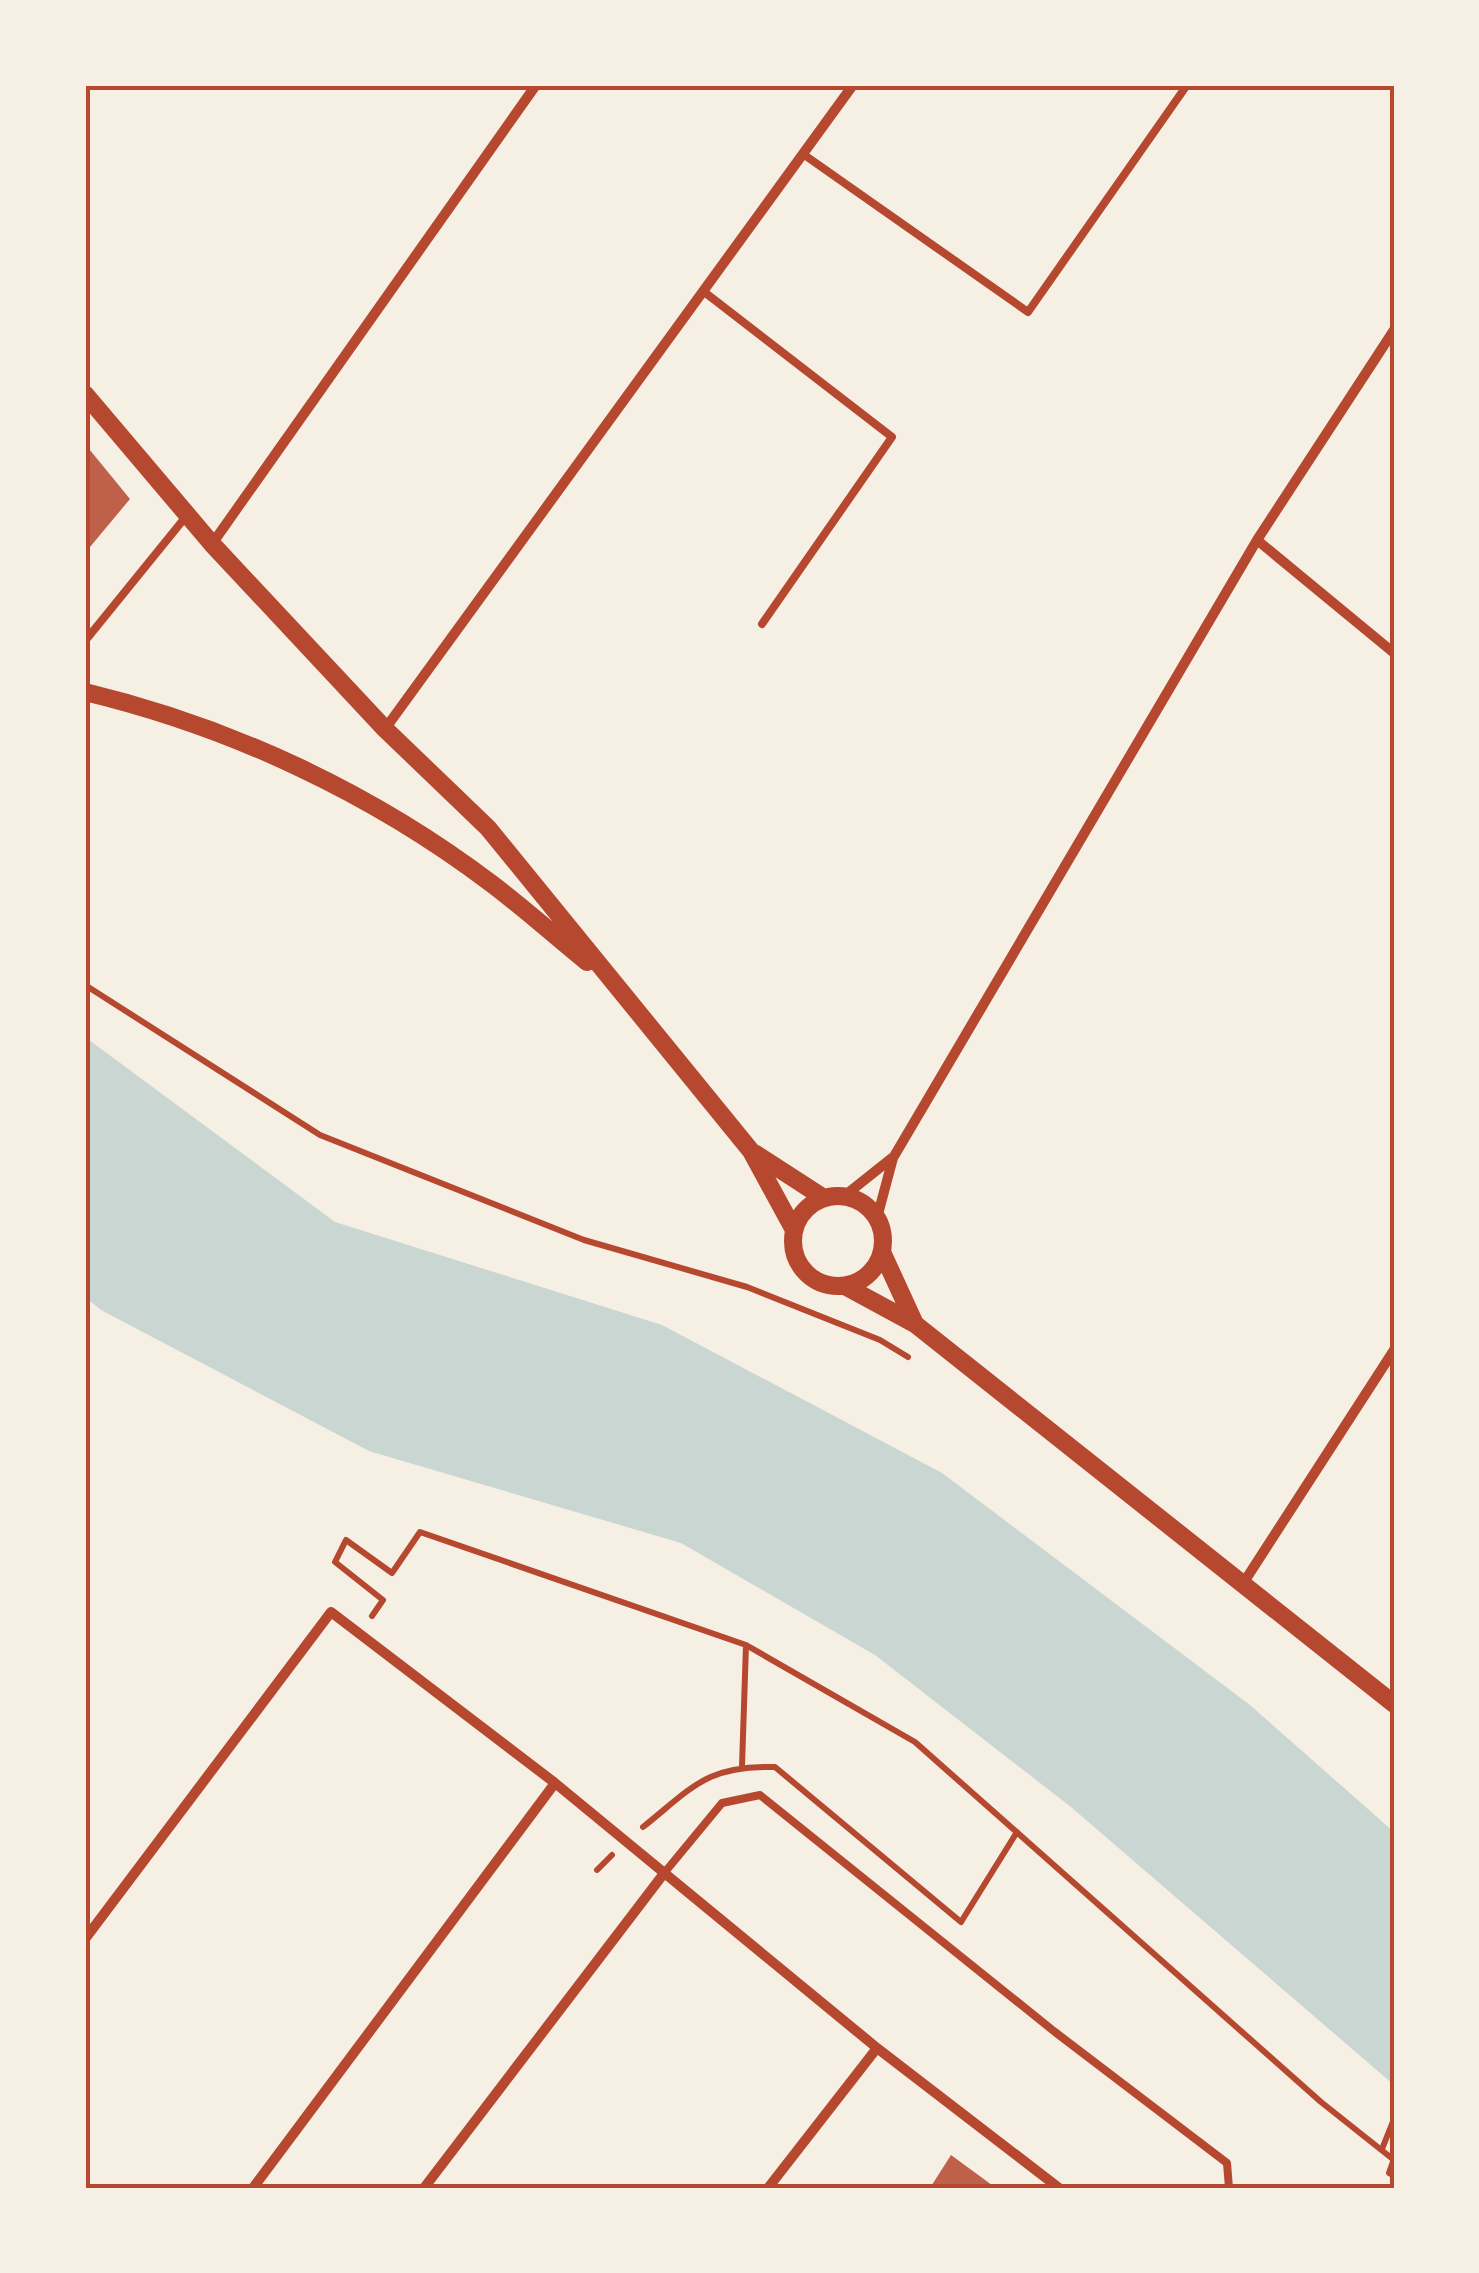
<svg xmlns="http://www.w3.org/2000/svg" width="1479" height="2273" font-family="'DejaVu Sans',sans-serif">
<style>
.water{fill:#c9d6d2}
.building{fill:#bf614a}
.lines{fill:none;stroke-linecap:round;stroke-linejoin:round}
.path{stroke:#b5482f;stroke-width:6}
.service{stroke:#b5482f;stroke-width:8}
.minor{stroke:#b5482f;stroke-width:10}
.tertiary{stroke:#b5482f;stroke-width:18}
.neatline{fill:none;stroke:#b5482f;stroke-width:4}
</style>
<rect width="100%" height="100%" fill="#f6efe4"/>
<path class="water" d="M85,1037L335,1222L662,1325L942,1473L1250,1705L1394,1832V2085L1071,1807L875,1655L681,1543L369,1451L101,1310L85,1297Z"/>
<path class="building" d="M85,444L130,499L85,553Z
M951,2155L996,2188H930Z"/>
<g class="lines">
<path class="path" d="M85,985L320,1135L584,1240L747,1287L880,1340L908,1357
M372,1616L383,1600L335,1562L346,1540L392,1573L420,1532L746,1645L915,1742L1321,2102L1394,2160
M742,1766L746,1645
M643,1827C693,1787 707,1765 775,1767L961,1922L1017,1832
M597,1870L612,1855
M1382,2149L1394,2119
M1394,2159L1389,2173L1394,2176"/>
<path class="service" d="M803,154L1028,312L1187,85
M703,291L892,437L762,624
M85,641L188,514
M665,1872L722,1803L760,1795L1055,2032L1227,2163L1229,2188"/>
<path class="minor" d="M1257,540L1394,653
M212,544L536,85
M385,729L853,85
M843,1197L892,1158
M877,1218L893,1158L1257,540L1394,330
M1244,1582L1394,1350
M85,1939L331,1612L555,1783L877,2048L1059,2188
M253,2188L555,1783
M424,2188L665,1872
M768,2188L877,2048"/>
<path class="tertiary" d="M85,394L212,544L385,729L488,828L751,1151L794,1230
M85,692C231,727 372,793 492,884C525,909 555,936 587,962
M756,1154L824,1198
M793 1241a45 45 0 1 1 90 0a45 45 0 1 1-90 0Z
M882,1252L915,1324
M845,1286L915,1324L1394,1704"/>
</g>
<rect width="1479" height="2273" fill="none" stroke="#f6efe4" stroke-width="175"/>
<rect x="88" y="88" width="1304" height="2098" class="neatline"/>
</svg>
